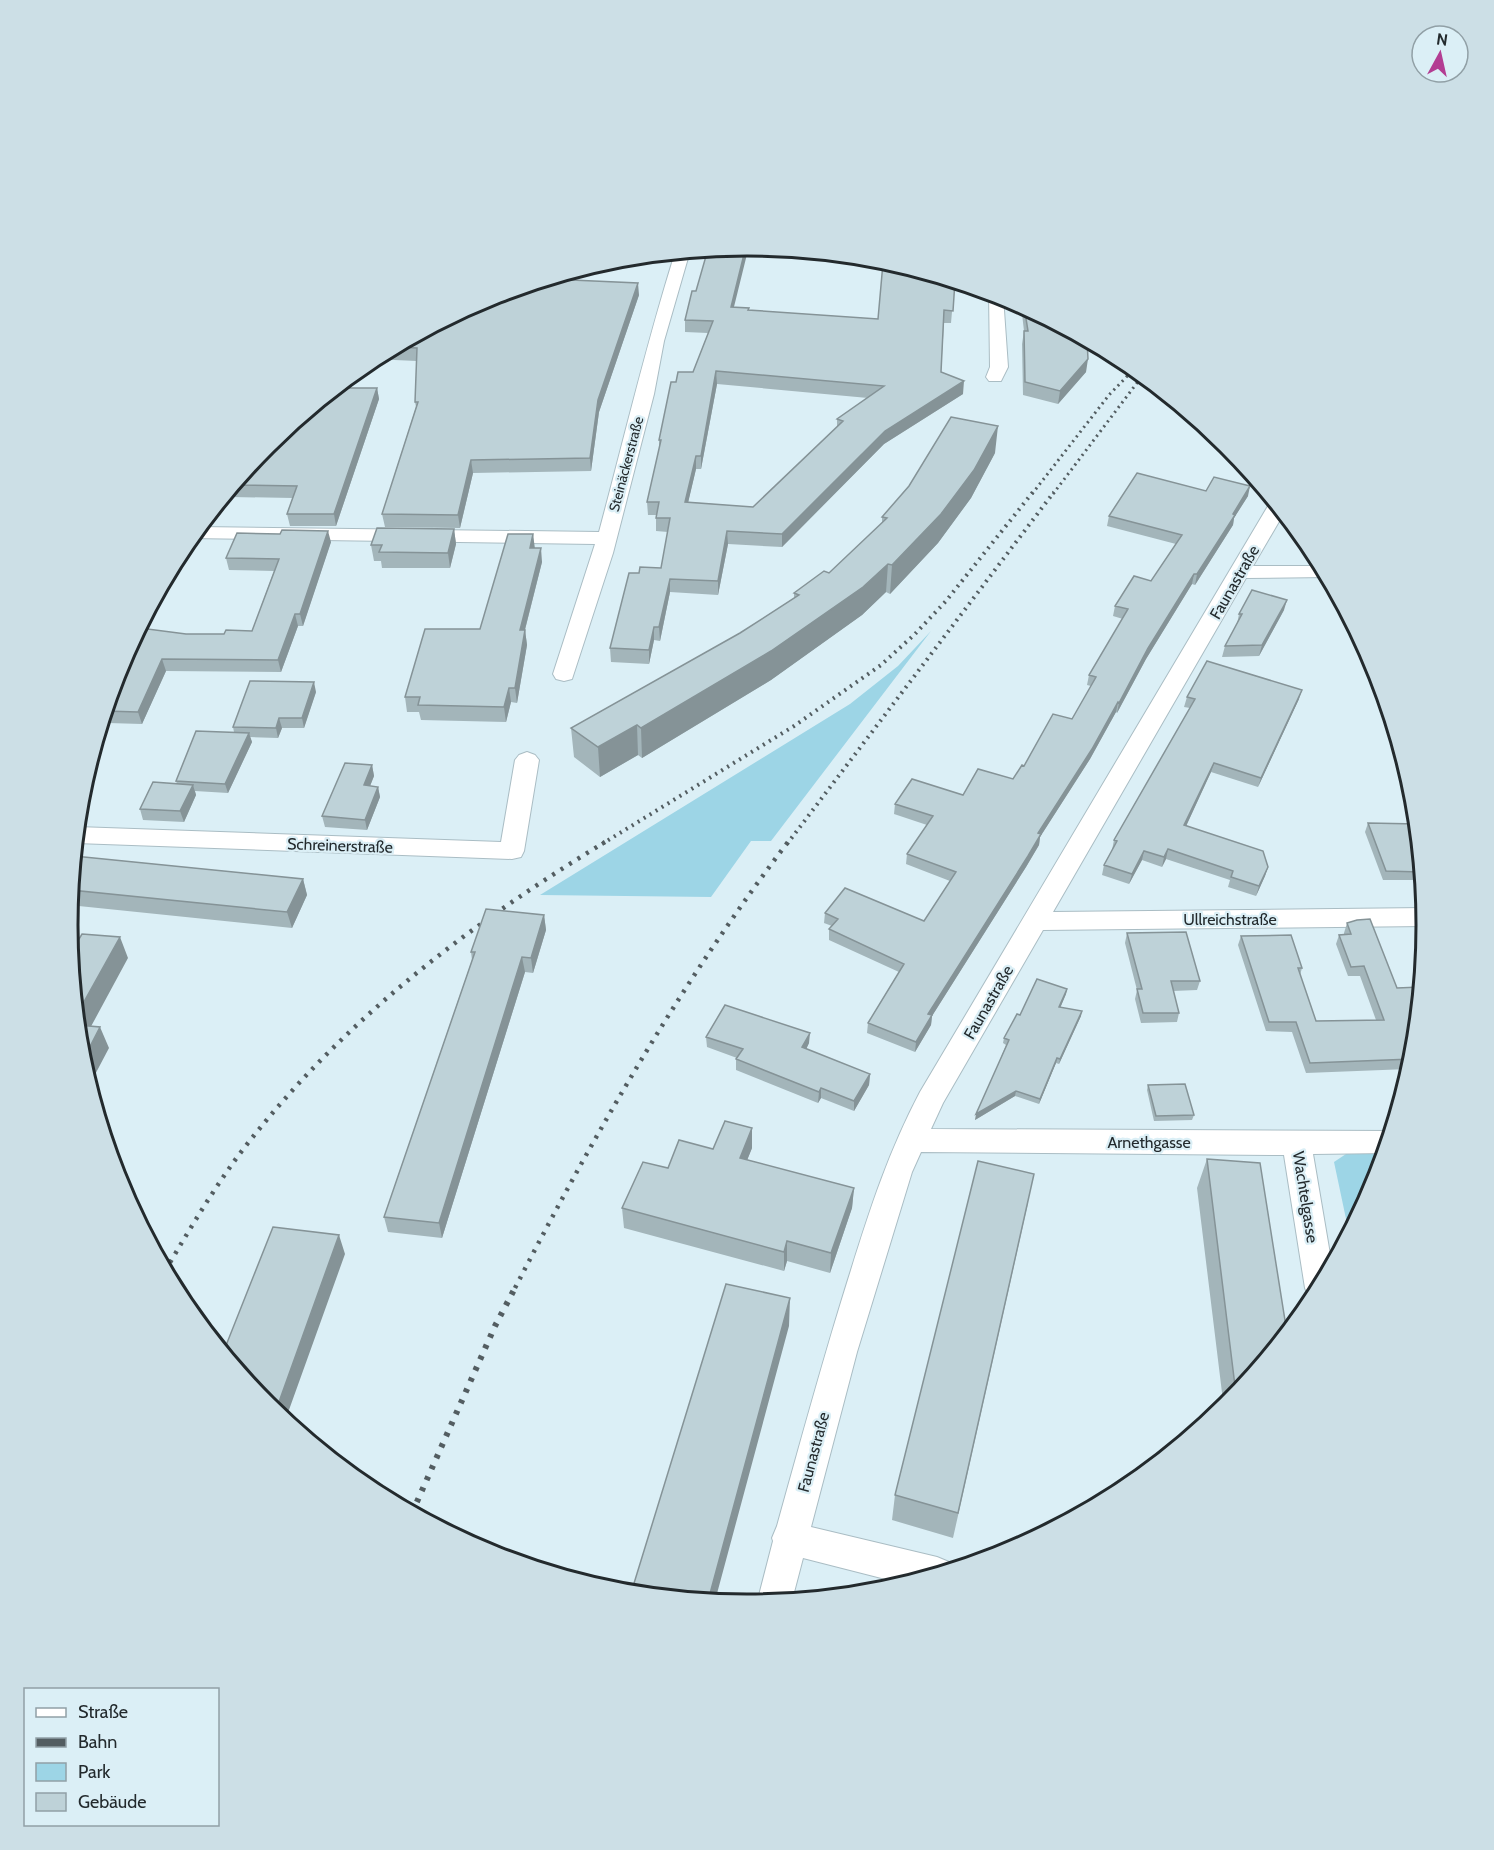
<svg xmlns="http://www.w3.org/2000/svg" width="1494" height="1850" font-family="Cabin,sans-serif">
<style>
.green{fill:#9dd5e6}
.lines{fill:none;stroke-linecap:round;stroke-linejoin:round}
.minor-casing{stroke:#aabdc4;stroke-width:2}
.minor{fill:#fff;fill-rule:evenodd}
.rail-far3{stroke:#535d61;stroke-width:3;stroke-dasharray:2 4;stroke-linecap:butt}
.rail-far2{stroke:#535d61;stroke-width:4;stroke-dasharray:2 5;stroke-linecap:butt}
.rail-far1{stroke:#535d61;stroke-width:4.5;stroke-dasharray:3 7;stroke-linecap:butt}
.rail{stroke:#535d61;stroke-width:6;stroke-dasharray:4 8;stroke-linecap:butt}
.wall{fill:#a3b5ba;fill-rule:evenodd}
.shaded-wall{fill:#859397}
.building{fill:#bed2d8;stroke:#859397;stroke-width:1.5;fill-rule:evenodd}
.labels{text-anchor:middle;stroke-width:4.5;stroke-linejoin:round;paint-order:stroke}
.far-street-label{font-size:14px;fill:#232a2d;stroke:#dbeff6}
.street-label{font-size:16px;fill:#232a2d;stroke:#dbeff6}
.rim{fill:none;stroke:#232a2d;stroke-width:3}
</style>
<rect width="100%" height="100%" fill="#dbeff6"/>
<path class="green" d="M931,631L771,841H751L711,897L540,895L850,704L898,666Z
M1385,1153L1375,1185L1349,1233L1334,1162L1346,1154Z"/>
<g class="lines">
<defs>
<path id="minor" d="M690,251L664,341L654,394L613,553L572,679L564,681L556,679L553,674L595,544L190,538L199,527L599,532C624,439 646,345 675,253Z
M989,292L1003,296L1008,367L1001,381H989L986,377L990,367Z
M1274,501L1284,513L1253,566H1322L1328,577L1246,578L1053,912L1425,908L1426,926L1043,930L943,1103L931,1129L1391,1131L1385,1153L1313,1154L1332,1266L1314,1299L1309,1297L1305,1288L1284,1155L921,1152L912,1172L857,1352L811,1527L937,1557L949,1562L953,1569L905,1584L803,1558L792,1600L757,1603L773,1541L772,1538L777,1526C801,1440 824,1355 851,1270C871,1206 889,1151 920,1092L1268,506Z
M527,752L535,755L539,760L524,851L521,857L512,859L76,843L77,827L501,842L515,760L519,755Z"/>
</defs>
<use href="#minor" class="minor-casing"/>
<use href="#minor" class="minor"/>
<path class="rail-far3" d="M1032,494L1109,395L1135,368
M1053,494L1143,375"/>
<path class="rail-far2" d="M602,844L794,726L881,665L915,634L946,601L1033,492
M787,844L1054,492"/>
<path class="rail-far1" d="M165,1271C188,1232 211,1193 238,1156C338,1024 464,928 605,842
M515,1288C595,1133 682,981 788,842"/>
<path class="rail" d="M412,1513L495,1326L516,1286"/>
</g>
<path class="wall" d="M895,263L968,285L967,290L954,289L951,323H944L941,372L963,394L884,444L782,547L728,544L718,595L670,592L660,641L654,640L649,664L611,662L610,648L639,573L661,568L668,532L656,531V515H648L647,502L659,450V440L676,382L693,372L708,333L685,332V320L734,307L749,308V310L878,319ZM717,384L868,398L837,419V427L753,507L688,502L696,469H701Z
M639,295L599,412L591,471L473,473L460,528L385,527L382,514L416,407L415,402L417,361L372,359L487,297Z
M1021,305L1087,340L1086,372L1058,404L1023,395L1022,344L1024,331Z
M377,388L379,399L336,526H290L287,514L293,498L232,497L230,489L267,444Z
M995,453L971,498L938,543L890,594L886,592L862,615L771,680L642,758L638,755L600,777L574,757L571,728L740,633L794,598V593L829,573L882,523V517Z
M1206,491L1248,496L1234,518L1233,525L1195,585L1192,584L1146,659L1117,713L1116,712L1090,759L1040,837L1039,845L1026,867L932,1016L931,1025L915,1052L867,1033L868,1023L899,972L829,940V929L832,926L824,923L825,913L924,921L950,881L906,864L907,854L927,825L894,814L895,804L963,795L1013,779L1024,766L1072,719L1091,686L1087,685L1089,675L1123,619L1113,616L1115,606L1151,581L1176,544L1107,526L1109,516Z
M454,529L456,544L450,568H382L381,561H374L371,545Z
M533,534L534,548L542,562L525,630L527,645L517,703L511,702L506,722L421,720L419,712H407L405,697L480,629Z
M192,540L181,570H170L182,547Z
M331,542L303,626H298L281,672L166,671L142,724L108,723L93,755H92L119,665L186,634H224L252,631L274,571L229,570L226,558Z
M1284,610L1259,656L1222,657L1225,646L1237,624L1239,614Z
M316,692L304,728H282L278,738L250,737L252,742L228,793L195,791L196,795L184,822L143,820L140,809L177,784L176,781L234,732L233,727Z
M1187,697L1299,699L1258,787L1211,772L1186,826L1268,867L1265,876L1256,896L1228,887L1230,880L1166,859L1162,867L1142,860L1129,884L1102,875L1104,865L1112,850L1114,840L1190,708L1184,707Z
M372,765L374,776L370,786L378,787L380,797L367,830L325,827L322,816Z
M1368,823L1417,824L1422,880H1383L1365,832Z
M74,856L303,879L307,895L292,928L69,905Z
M544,915L546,930L533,973L525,972L442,1238L388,1232L384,1217L472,960L471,952Z
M1347,923L1397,988L1420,987L1413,1058L1412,1063H1411L1408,1069L1306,1073L1292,1032L1266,1031L1238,945L1241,936L1302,968L1300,975L1316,1021L1376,1020L1360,976H1348L1336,944L1339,935L1344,934V933Z
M1127,933L1200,981L1197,990L1173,991L1179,1013L1177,1022L1141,1023L1135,999L1137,990L1125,943Z
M1067,989L1066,994L1060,1008L1081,1016L1059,1064L1056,1063L1039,1104L1015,1096L975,1120L1006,1045L1003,1043L1004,1038L1020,1015Z
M706,1037L809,1043L806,1049L870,1074L869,1085L854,1111L821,1098L818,1103L736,1070V1059L737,1058L707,1047Z
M1148,1085L1194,1115L1192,1120L1154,1121L1147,1090Z
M752,1148L747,1160L854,1188L852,1208L830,1273L787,1261L784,1271L624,1228L622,1208L668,1168L713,1149Z
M1207,1159L1287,1333L1227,1406L1224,1409L1197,1188Z
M1028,1203L953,1538L892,1520L895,1495Z"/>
<path class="shaded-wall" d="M746,246H749L731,319V307Z
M638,283L639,295L599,412L591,471L590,458L598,400Z
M1088,359L1086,372L1058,404L1060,391Z
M716,371L717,384L701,469V456Z
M964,381L963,394L884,444L782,547V534L885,431Z
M377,388L379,399L336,526L334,514Z
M998,426L995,453L971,498L938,543L890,594L892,565Z
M696,456V469L685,516V502Z
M471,460L473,473L460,528L458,515Z
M1250,486L1248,496L1234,518L1233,525L1195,585L1197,574Z
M454,529L456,544L450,568L448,553Z
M328,531L331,542L303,626L300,614Z
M727,531L728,544L718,595V581Z
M533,534L535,549L530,548Z
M191,537L192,540L181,570L177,557L182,547Z
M541,548L542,562L521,645L520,630Z
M888,564L886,592L862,615L771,680L642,758L641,728Z
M1194,574L1192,584L1146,659L1117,713L1119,703L1148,648Z
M670,579V592L660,641L659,627Z
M1287,600L1284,610L1259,656L1262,645Z
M295,614L298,626L281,672L278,660Z
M654,627V640L649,664V650Z
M525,630L527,645L517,703L515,688Z
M162,659L166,671L142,724L138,712Z
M314,682L316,692L304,728L302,718Z
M509,688L511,702L506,722L504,707Z
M1302,690L1299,699L1258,787L1261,778Z
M1118,702L1116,712L1090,759L1040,837L1039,845L1026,867L932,1016L931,1025L915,1052L916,1042L928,1014Z
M104,714L108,723L93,755L92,753Z
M279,718L282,728L278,738L276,728Z
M637,725L638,755L600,777L598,747Z
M249,733L252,742L228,793L225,784Z
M1214,763L1211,772L1182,835L1184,825Z
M372,765L374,776L366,796L364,785Z
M193,785L196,795L184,822L180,811Z
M378,787L380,797L367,830L365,820Z
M1168,849L1166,859L1162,867L1164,857Z
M1144,851L1142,860L1129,884L1132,874Z
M1268,867L1265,876L1256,896L1259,886Z
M303,879L307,895L292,928L287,912Z
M544,915L546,930L533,973L531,958Z
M120,937L128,958L81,1045L79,1040L76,1016Z
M522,957L525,972L442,1238L439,1223Z
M1067,989L1066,994L1058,1013L1059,1007Z
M1082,1011L1081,1016L1059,1064L1060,1059Z
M100,1027L109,1048L89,1086L82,1062Z
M810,1033L809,1043L802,1058V1047Z
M1057,1058L1056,1063L1039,1104L1040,1099Z
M870,1074L869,1085L854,1111V1101Z
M821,1088V1098L818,1103L819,1092Z
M1016,1091L1015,1096L975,1120L976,1114Z
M752,1128V1148L740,1178V1158Z
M854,1188L852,1208L830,1273L831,1253Z
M339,1235L345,1254L285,1421L275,1413Z
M787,1241V1261L784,1271V1252Z
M790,1298L789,1326L715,1601H708Z"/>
<path class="building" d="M746,246L731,307L749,308L748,310L878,319L883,263H895L955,281L953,311L944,310L941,372L964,381L885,431L782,534L727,531L718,581L670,579L659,627H654L649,650L610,648L629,573H639L640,567L661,568L670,518H656L659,502H647L661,440H659L671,382H676L678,372H693L713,321L685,320L692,291H696L706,256L711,249ZM716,371L884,386L837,419L843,421L753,507L685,502L696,456H701Z
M549,279L638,283L598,400L590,458L471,460L458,515L382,514L418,402H415L417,348L393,347L487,297Z
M1024,306L1087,340L1088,359L1060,391L1025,382L1024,331H1028Z
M336,388H377L334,514H287L297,486L233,485L267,444Z
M951,417L998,426L974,470L941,514L892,565L888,564L863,587L771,651L641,728L637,725L598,747L571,728L740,633L799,595L794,593L824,571L829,573L887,518L882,517L909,486Z
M1137,473L1206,491L1214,477L1250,486L1233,514L1235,515L1197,574H1194L1148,648L1119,703L1118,702L1092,749L1038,833L1041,834L1028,856L928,1014L932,1015L916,1042L868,1023L904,964L829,929L838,919L825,913L845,888L924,921L956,872L907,854L933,816L895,804L912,779L963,795L978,769L1013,779L1022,765L1024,766L1053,714L1072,719L1096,677L1089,675L1128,609L1115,606L1134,576L1151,581L1182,535L1109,516Z
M377,528L454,529L448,553L379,552L382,545H371Z
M282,530L328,531L300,614H295L278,660L162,659L138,712L105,711L119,665L137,632L140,628L186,634H224L226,630L252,631L279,559L226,558L237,533L280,534Z
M508,534H533L530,548H541L520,630H525L515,688H509L504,707L418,705L420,697H405L425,629H480Z
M1252,590L1287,600L1262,645L1225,646L1242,614H1239Z
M1207,661L1302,690L1261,778L1214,763L1184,825L1263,851L1268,867L1259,886L1231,877L1233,871L1168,849L1164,857L1144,851L1132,874L1104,865L1117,841L1114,840L1195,699L1187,697Z
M250,681L314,682L302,718H279L276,728L233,727Z
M196,731L249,733L225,784L176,781Z
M345,763L372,765L364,785L378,787L365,820L322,816Z
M153,782L193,785L180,811L140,809Z
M1368,823L1417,824L1421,872L1386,871Z
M74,856L303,879L287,912L71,890Z
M486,909L544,915L531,958L522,957L439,1223L384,1217L475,952H471Z
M1370,919L1397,988L1420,987L1414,1054H1410L1412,1059L1310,1063L1296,1022H1269L1241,936L1291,935L1302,968H1298L1316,1021L1384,1020L1364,966L1351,967L1339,935L1351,934L1347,923L1357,920Z
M1186,932L1200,981H1171L1179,1013H1143L1137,989H1142L1127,933Z
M82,934L120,937L76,1016L70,954Z
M1037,979L1067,989L1059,1007L1082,1011L1060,1059L1057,1058L1040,1099L1016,1091L976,1114L1009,1040L1004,1038L1017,1014L1020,1015Z
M725,1005L810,1033L802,1047L870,1074L854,1101L821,1088L819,1092L736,1059L743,1049L706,1037Z
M77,1025L100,1027L82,1062L80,1057Z
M1185,1084L1194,1115L1156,1116L1148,1085Z
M725,1121L752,1128L740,1158L854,1188L831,1253L787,1241L784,1252L622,1208L643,1162L668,1168L679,1140L713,1149Z
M1207,1159L1260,1163L1287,1333L1236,1394Z
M978,1161L1034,1174L958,1513L895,1495Z
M273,1227L339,1235L275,1413L266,1405L223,1353Z
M726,1284L790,1298L708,1601L631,1593Z"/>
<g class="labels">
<g class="far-street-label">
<text transform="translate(626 464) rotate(-75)" y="5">Steinäckerstraße</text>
</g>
<g class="street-label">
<text transform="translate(1234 582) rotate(-60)" y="6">Faunastraße</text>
<text transform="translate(340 845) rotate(2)" y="6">Schreinerstraße</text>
<text x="1230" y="925">Ullreichstraße</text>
<text transform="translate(988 1002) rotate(-60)" y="6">Faunastraße</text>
<text x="1149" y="1148">Arnethgasse</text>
<text transform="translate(1306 1197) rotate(81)" y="6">Wachtelgasse</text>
<text transform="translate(813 1452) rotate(-75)" y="6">Faunastraße</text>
</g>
</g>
<path d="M0 0H1494V1850H0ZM78 925a669 669 0 1 1 1338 0a669 669 0 1 1-1338 0Z" fill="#ccdfe6" fill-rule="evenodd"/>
<path class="rim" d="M78 925a669 669 0 1 1 1338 0a669 669 0 1 1-1338 0Z"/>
<rect x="24" y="1688" width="195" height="138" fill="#dbeff6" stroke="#91a0a6" stroke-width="1.5"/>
<rect x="36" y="1708" width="30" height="9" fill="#ffffff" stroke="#91a0a6" stroke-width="1.5"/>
<text x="78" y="1718" font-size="18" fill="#232a2d">Straße</text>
<rect x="36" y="1738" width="30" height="9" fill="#535d61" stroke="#91a0a6" stroke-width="1.5"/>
<text x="78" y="1748" font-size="18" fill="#232a2d">Bahn</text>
<rect x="36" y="1763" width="30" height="18" fill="#9dd5e6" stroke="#91a0a6" stroke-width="1.5"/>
<text x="78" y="1778" font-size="18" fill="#232a2d">Park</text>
<rect x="36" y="1793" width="30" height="18" fill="#bed2d8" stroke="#91a0a6" stroke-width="1.5"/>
<text x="78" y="1808" font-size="18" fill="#232a2d">Gebäude</text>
<g transform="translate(1440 54) rotate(8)"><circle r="28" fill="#dbeff6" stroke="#91a0a6" stroke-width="1.5"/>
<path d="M0-4.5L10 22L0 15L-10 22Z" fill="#b33d93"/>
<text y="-9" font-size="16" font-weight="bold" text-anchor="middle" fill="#232a2d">N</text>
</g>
</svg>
